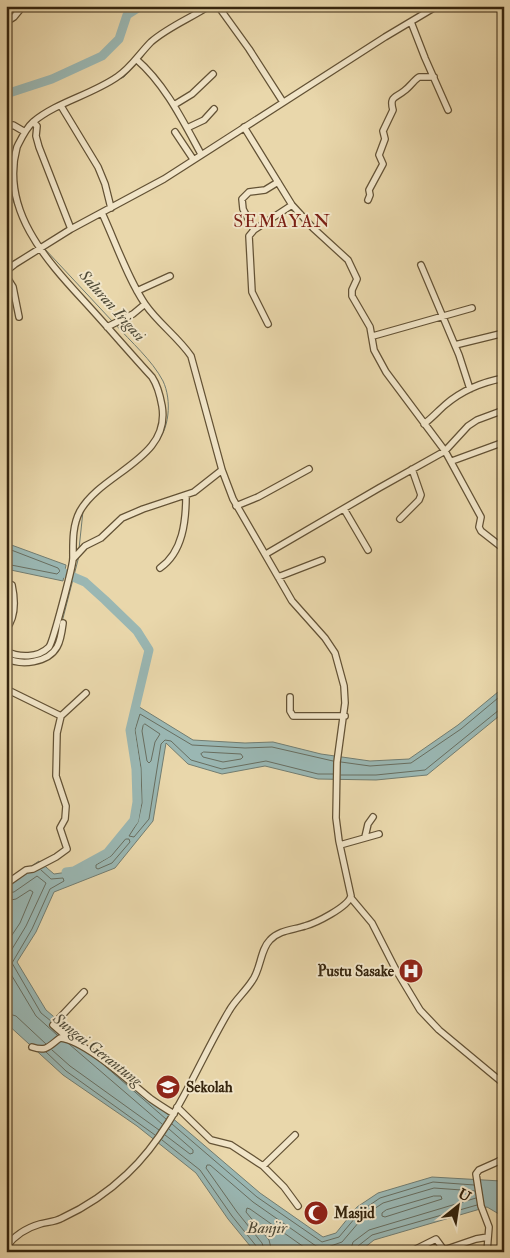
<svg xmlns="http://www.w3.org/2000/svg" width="510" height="1258" font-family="'IM FELL Double Pica',serif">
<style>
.water{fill:#9ab7b3;stroke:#727d71}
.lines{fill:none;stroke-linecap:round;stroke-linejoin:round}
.shore{stroke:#686e60;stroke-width:1}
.stream{stroke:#727d71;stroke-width:1}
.river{stroke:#9ab7b3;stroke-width:9}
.minor-casing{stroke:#635235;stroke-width:8}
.minor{stroke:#f1e5c8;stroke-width:5.5}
.labels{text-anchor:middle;stroke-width:4;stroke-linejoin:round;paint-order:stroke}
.poi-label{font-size:15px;font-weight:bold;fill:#36250e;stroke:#f1e5c8;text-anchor:start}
.water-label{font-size:16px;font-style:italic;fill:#4f4a37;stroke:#f1e5c8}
.quarter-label{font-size:18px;letter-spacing:1px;fill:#7a1f14;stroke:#f1e5c8}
</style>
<rect width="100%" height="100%" fill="#e9d7ab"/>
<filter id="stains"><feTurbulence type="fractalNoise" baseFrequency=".004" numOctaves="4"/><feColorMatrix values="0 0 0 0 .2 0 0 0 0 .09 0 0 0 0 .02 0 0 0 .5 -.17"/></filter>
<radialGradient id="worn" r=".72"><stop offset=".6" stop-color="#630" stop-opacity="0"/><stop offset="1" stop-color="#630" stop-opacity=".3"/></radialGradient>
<path class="water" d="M6,543L66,565L63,581L6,569Z
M504,687V712L427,775L376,780L318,779L265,766L222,774L188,764L166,743L153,821L115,868L54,892L36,932L17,962L46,1010L260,1193L323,1237L336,1233L357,1207L378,1193L432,1177L501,1181L504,1183V1217L487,1207L374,1240L359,1252H255L228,1219L196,1173L137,1126L63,1075L6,1023V883L39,861L54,874L75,871L107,853L134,821L137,802L136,769L130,730L136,705L193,740L245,743L273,742L321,754L370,761L409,759L458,725Z"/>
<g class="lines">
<path class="shore" d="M6,548L58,568L60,571L57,574L6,564
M145,724L160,734L155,742L151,761L149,763L147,761L142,731L143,726Z
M204,752L241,754L243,757L241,759L223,762L203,757L201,754Z
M341,762L370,766L411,763L461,729L504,693
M333,774H318L266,761L222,769L191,760L171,741L165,740L161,744L149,819L134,837L129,836L138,822L142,803L141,768L135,730L140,714L192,745L245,748L272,747L333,761
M341,775H376L425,770L499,710L504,709
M126,839H129L130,842L112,863L98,869L96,868V865L111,856Z
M41,870L51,879L63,878L64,881L50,889L32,929L12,963L41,1013L51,1021
M6,893L14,892L37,876L46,883L26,926L6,959
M6,901L16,899L30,890L33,892L20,923L6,944
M6,966L36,1016L57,1035
M6,1013L16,1016L46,1044
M69,1044L162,1124
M52,1050L70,1066L159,1130
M46,1052L66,1071L155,1135
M105,1066L166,1119
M172,1124L257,1197L322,1242L339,1237L361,1211L380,1198L433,1182L474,1185
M165,1135L190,1154L193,1153V1150L169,1129
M162,1140L200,1170L232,1216L257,1247L258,1252
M434,1196H441L442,1199L385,1217L382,1216V1213L386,1210Z
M265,1252L262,1243L237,1212L206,1168L207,1165H210L253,1202L316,1246L325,1248L342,1242L365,1215L383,1203L434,1188L475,1191
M272,1252L269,1240L246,1212L247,1208L250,1209L311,1252
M350,1252L353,1242L369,1230L476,1198
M356,1252L358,1246L372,1235L477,1205"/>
<path class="stream" d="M115,81L124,77L131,69
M12,183V198L22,221
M44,248L113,322
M115,324C131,342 152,360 163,381C172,400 170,431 154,446
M79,549L83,511
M62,622L79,556
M51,647L60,628"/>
<path class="river" d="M6,94L52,79L102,56L119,39L127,15L141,6
M64,573L85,582L105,600L137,631L149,650L130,730L136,769L137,802L134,820L107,853L74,871L66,872"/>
<defs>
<path id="minor" d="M218,6L249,49L283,102
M6,22L14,17L23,6
M411,22L425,58L448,110
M136,59C165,84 183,121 201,154
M174,105L192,94L213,74
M61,106L98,167L105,184L111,208
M33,122L37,126L36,136L39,147L71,229
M6,127L13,125L25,132
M244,127L292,205L313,228L348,260L357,279L352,290V296L370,327L374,350L386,372L445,451L481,517L479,527L481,531L504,549
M187,128L204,120L214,109
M175,132L193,159
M368,200L370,195L369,190L383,164L379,155L385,139L383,131L393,110C389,96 396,98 404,91C410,87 413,81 419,77H434
M254,230L243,209L242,199L249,192L265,190L278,182
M421,265L459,355L470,389
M6,271L15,264L71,229L164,179L385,37L437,6
M6,276L13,287L19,317
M137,291L170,276
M268,324L252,292L249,236L254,230L292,205
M107,327L133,314L145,304
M373,336L472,308
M455,345L504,333
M424,424C432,418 438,411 445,405C461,391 483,382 504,378
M452,461L504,442
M236,506L258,497L309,469
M344,509L368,550
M400,519L419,500L421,495L412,469
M266,554L379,488L445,451L468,426L477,420L504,410
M73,559L85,546L101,538L122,518L143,509L194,492L222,470
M160,568C183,552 186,521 186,495
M278,577L322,560
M6,582L12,585C15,599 16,617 6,629
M6,651C19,658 38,658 49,647C53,642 72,569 73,559C73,543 72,526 80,511C102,472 171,459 162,406C160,395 158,386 152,377C129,352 107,326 84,301C46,260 0,209 17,147C21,139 26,128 33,122C57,102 91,95 117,77C131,68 139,54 151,42C168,27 191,18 209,6
M6,658C21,666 48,663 57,647C61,640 62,631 63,623
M6,689L61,716L57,733L56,776L66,806L65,819L60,828L67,849L56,857L33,869L26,870L6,884
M290,697V711L293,716H345
M61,716L86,693
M365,837L368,824L373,817
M340,845L379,834
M351,898L372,923L396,970L420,1010L439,1030L504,1084
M68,1038L53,1025L84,992
M32,1047C47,1052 49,1046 60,1038C85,1040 131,1083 151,1099C158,1104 166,1109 174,1114
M177,1107L211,1140L231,1145L263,1166L284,1187L298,1206
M263,1166L295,1135
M6,1247C15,1235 26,1228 40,1224C47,1222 55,1222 62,1218C86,1207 108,1192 127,1174C175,1129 196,1066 229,1011C235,1000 245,992 252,981C261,969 260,950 270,940C279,930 293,930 305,926C316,923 348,907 351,896L339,841L336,818L337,762L345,703L344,686L335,653L325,638L292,601L233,499L222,470L191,356C178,337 158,323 145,304C128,279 115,241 102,213
M410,1252L436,1239L444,1250L476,1239L488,1237
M487,1252L489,1227L481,1206L476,1174L479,1170L497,1162L504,1158"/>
</defs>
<use href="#minor" class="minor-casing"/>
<use href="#minor" class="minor"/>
</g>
<defs>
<symbol id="hospital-disc" viewBox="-11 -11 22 22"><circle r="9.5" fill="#8f2418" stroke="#f1e5c8"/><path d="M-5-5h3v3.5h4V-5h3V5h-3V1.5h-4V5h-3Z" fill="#fff"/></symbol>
<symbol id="school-disc" viewBox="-11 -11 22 22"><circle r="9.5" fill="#8f2418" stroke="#f1e5c8"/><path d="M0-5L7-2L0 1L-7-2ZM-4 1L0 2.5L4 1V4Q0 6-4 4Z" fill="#fff"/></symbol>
<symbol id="mosque-disc" viewBox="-11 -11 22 22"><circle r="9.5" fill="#8f2418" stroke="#f1e5c8"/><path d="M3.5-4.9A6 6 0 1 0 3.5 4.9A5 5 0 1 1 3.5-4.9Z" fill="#fff"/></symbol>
</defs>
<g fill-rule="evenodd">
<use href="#hospital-disc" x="397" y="957" width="28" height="28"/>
<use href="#school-disc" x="154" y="1073" width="28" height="28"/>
<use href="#mosque-disc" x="302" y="1199" width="28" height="28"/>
</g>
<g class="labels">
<g class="poi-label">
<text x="394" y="976" text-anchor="end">Pustu Sasake</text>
<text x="186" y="1092">Sekolah</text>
<text x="334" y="1218">Masjid</text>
</g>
<g class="water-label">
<text transform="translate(113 305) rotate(48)" y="6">Saluran Irigasi</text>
<text transform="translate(98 1049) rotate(38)" y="6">Sungai Gerantung</text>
<text x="267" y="1233">Banjir</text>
</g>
<g class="quarter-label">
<text x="282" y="227">SEMAYAN</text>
</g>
</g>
<rect width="510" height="1258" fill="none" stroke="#e9d7ab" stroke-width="25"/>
<rect x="8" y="8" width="495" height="1243" fill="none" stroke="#36250e" stroke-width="2.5"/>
<rect x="12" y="12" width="485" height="1233" fill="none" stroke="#36250e"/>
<g transform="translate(458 1206) rotate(30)" stroke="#f1e5c8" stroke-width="4" paint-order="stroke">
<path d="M0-4L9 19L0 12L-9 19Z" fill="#36250e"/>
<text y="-8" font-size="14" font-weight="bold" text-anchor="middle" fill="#36250e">U</text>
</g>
<rect width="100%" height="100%" filter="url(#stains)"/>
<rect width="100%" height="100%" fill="url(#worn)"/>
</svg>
